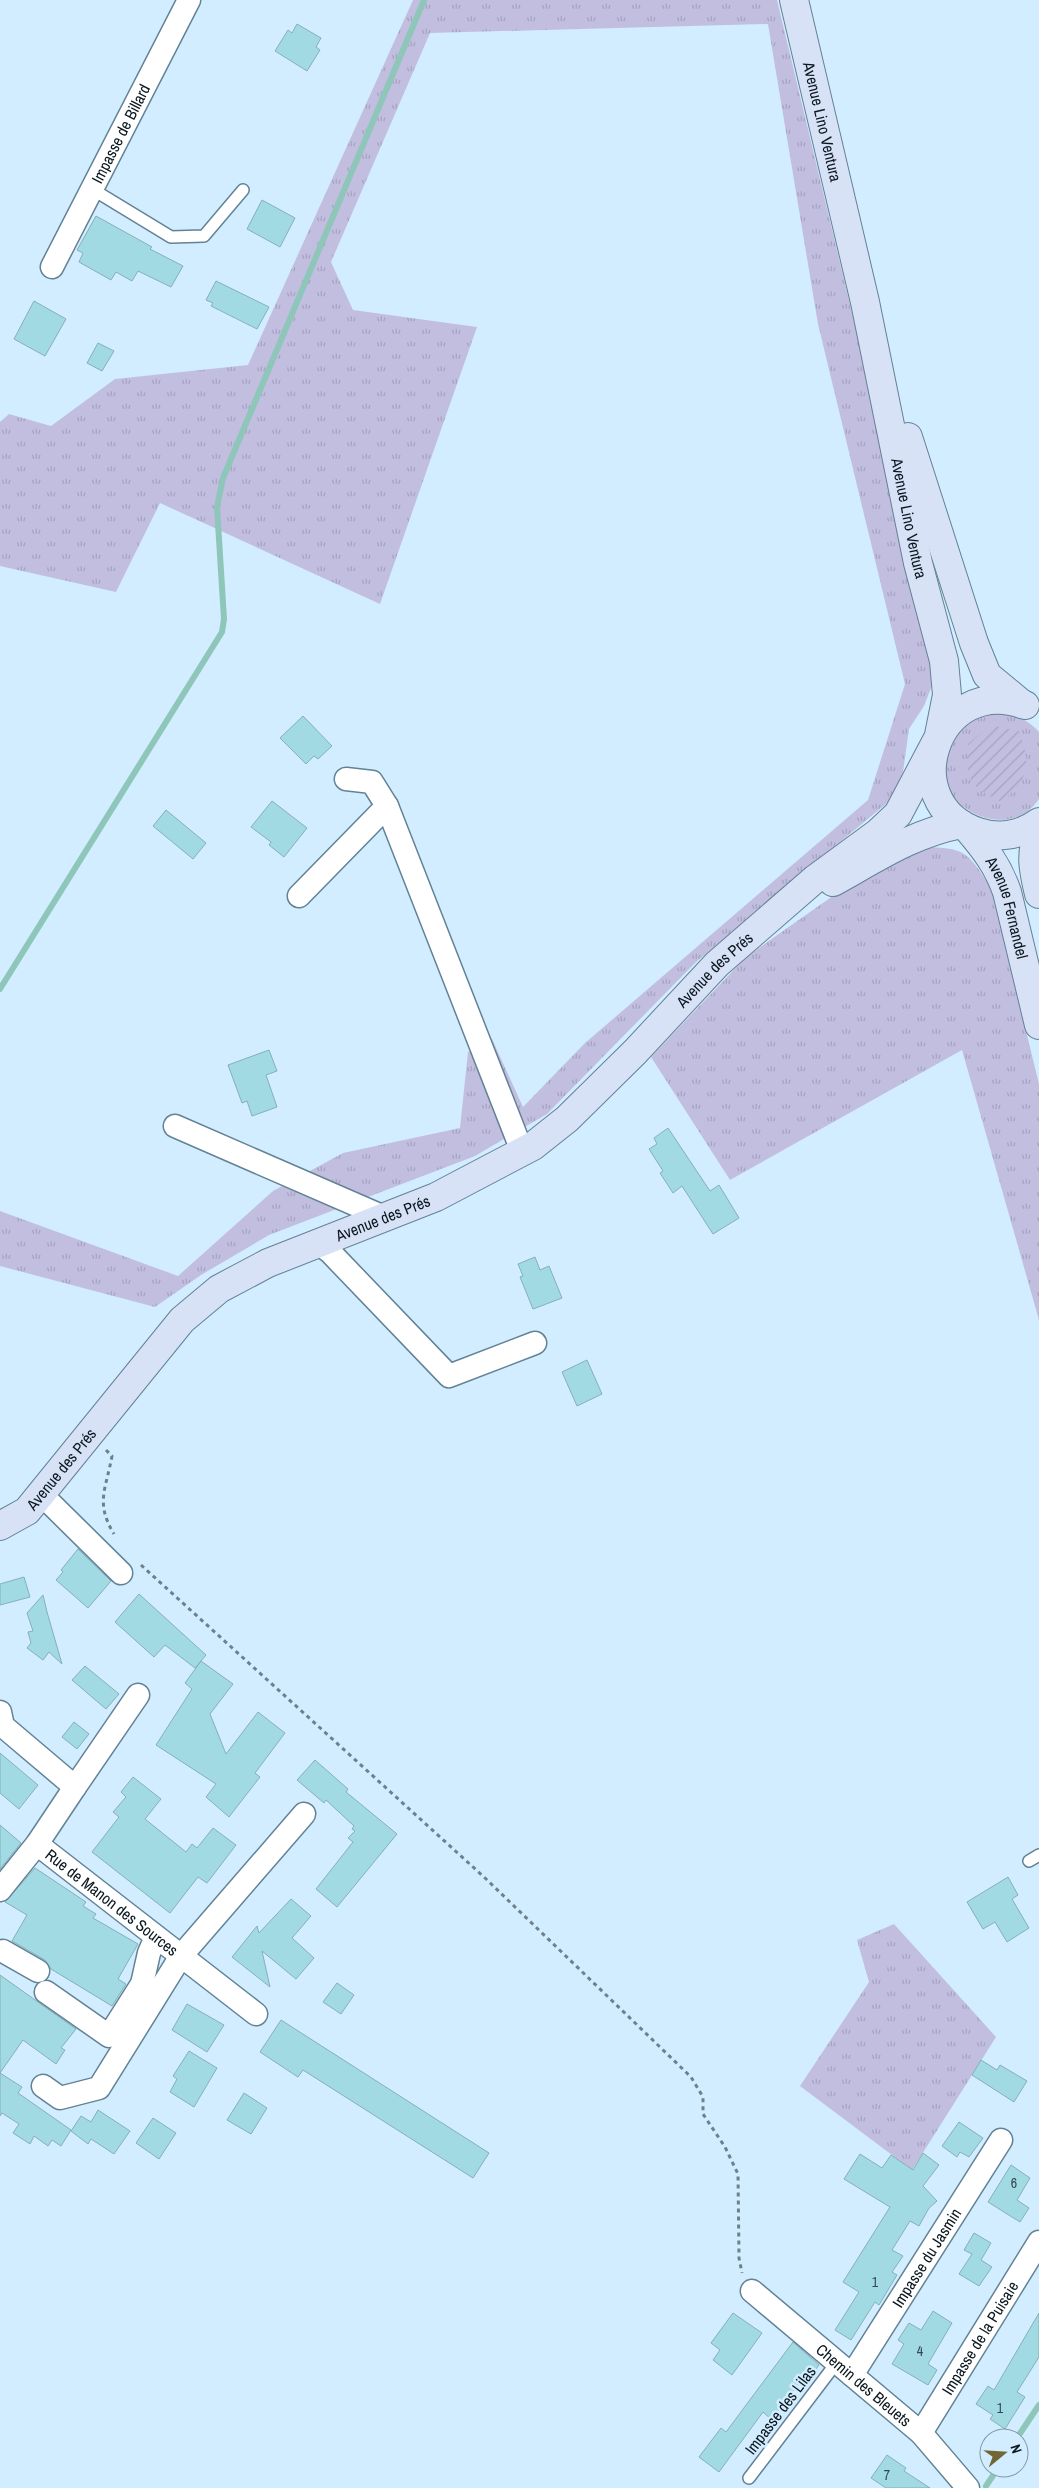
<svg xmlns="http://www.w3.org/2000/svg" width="1039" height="2488" font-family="'Archivo Narrow',sans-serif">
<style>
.grass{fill:url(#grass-tufts)}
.garden{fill:url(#garden-furrows)}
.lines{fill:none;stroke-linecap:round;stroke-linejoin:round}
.stream{stroke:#8ec6ba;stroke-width:6}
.building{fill:#a1dae3;stroke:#85b0b6}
.lane-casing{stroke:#628295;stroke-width:14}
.street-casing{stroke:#628295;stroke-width:25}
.secondary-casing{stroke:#628295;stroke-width:30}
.path{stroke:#6d818d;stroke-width:3;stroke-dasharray:4 4;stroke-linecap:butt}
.lane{stroke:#fff;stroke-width:11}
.street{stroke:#fff;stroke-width:22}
.secondary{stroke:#d7e2f7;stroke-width:28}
.labels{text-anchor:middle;stroke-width:5;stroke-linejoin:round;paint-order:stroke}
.number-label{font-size:14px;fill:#30484f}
.street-label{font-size:16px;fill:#0a171e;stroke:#d2edff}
</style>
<defs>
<pattern id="grass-tufts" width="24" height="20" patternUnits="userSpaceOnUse" patternTransform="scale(1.25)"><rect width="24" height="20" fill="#c2bee0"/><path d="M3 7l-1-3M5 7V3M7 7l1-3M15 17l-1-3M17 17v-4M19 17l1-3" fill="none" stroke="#a5a3c0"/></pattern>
<pattern id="garden-furrows" width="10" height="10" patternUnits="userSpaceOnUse" patternTransform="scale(1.25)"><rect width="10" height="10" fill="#c2bee0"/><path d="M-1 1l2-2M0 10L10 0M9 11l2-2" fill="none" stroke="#a5a3c0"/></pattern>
</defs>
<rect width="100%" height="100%" fill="#d2edff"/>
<path class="grass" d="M413,0H777L933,650L935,678L924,706L909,729L902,779L887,803L696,962L547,1114L475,1156L269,1235L201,1275L155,1307L0,1266V1211L178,1276L273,1191L343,1153L460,1128L468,1052L492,1039L523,1107L585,1043L868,800L905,684L818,324L768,24L430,33L331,262L353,310L477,327L380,604L160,503L116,592L0,566V422L9,414L51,426L115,379L248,365Z
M998,711C1015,714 1027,719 1039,732V799C1005,850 913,798 954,738C957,734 960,726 965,722C972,716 988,714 998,711Z
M919,847C965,848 966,849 991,888L1039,1084V1320L962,1050L730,1180L651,1057L746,957L847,886Z
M894,1924L996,2037L912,2170L800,2086L869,1982L857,1940Z"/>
<path class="garden" d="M990,725L1019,731C1031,767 1030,776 1002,802C969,787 965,779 968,744Z"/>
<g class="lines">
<path class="stream" d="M0,989L222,632L224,619L217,507L223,478L424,0
M1017,2438L1039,2405
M986,2486L998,2468"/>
</g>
<path class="building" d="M297,24L321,38L316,47L320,50L307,71L275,51L288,30L292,33Z
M262,200L295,218L280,247L247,229Z
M96,216L152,247L150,249L183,266L171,287L138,271L132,281L116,272L111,280L79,262L83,253L77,250Z
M216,281L269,307L257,329L211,306L213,303L206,300Z
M34,301L66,319L45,356L14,339Z
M98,343L114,351L102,371L87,363Z
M303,716L332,746L318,759L314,756L306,764L280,738Z
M272,801L307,828L284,857L269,845L271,842L251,827Z
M166,810L206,843L193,859L153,826Z
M269,1050L277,1071L266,1075L277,1107L252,1116L247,1101L242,1103L228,1065Z
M668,1128L710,1191L719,1185L739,1218L713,1234L682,1186L673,1193L660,1173L663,1171L649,1149L657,1144L654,1138Z
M535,1257L540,1270L549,1266L562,1298L533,1309L520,1277L523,1276L518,1264Z
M587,1360L602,1394L577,1406L562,1372Z
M78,1549L111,1581L88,1608L56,1580L63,1572L61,1570Z
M24,1577L30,1597L0,1605V1584Z
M139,1594L206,1655L195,1668L165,1645L154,1657L115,1622Z
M43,1595L47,1612L62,1664L49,1652L43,1660L27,1648L31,1643L28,1632L33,1631L27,1613Z
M201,1661L233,1684L210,1714L226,1754L258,1712L285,1733L255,1773L260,1777L229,1817L206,1797L216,1784L156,1745L192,1689L185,1683Z
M85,1666L119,1694L106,1709L72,1680Z
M74,1722L89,1734L77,1749L62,1737Z
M0,1753L38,1785L19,1809L0,1793Z
M315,1760L348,1789L346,1792L397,1834L337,1907L316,1889L353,1842L348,1838L355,1831L352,1829L354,1826L326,1800L324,1803L297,1780Z
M133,1777L161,1799L145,1819L186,1852L192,1844L197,1848L213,1828L236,1845L207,1883L198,1877L170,1913L92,1852L119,1817L113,1812L126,1797L121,1792Z
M0,1825L21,1843L0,1869Z
M35,1868L86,1902L83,1906L96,1914L93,1918L138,1944L118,1979L126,1984L112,2006L51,1969L45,1960L12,1941L27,1915L5,1902Z
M1008,1877L1018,1895L1012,1899L1029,1928L1007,1942L995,1922L983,1929L967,1902Z
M291,1899L311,1916L292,1938L314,1958L296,1979L262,1951L270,1987L232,1957L257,1926L259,1933Z
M0,1975L76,2029L61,2048L65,2050L56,2064L23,2040L0,2073L22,2087L18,2093L71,2130L61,2146L52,2140L48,2146L34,2136L30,2144L13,2133L19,2124L2,2113L0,2116Z
M337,1983L354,1995L341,2014L323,2002Z
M187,2004L224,2025L207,2052L172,2030Z
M281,2020L489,2153L473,2178L303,2070L298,2077L260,2052Z
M189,2051L217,2068L194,2107L170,2092L177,2079L173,2076Z
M981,2060L997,2070L1000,2065L1027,2081L1014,2102L972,2075Z
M244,2093L267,2108L251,2134L227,2120Z
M98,2110L130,2131L114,2154L91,2139L88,2144L71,2131L81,2116L91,2122Z
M153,2118L176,2133L159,2159L136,2143Z
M959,2122L983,2138L969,2157L960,2152L957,2157L942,2146Z
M923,2153L939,2165L923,2186L937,2201L929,2208L919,2226L910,2221L892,2250L903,2256L892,2272L897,2275L879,2305L875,2302L851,2340L835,2330L859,2292L843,2282L890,2207L844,2179L860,2154L882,2168L891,2155L913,2170Z
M1011,2165L1030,2178L1017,2200L1029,2208L1020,2222L988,2202Z
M974,2233L991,2243L981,2260L992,2267L979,2286L959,2274L972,2254L964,2250Z
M933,2311L952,2323L928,2364L937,2370L928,2385L892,2364L904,2344L898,2340L909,2323L921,2330Z
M733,2313L762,2333L732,2375L713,2360L720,2350L711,2343Z
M1039,2313V2357L1017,2392L1025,2397L1005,2429L990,2419L993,2415L976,2404L988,2386L994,2390Z
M793,2342L819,2365L806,2382L802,2379L772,2420L763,2412L719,2472L699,2457L721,2428L726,2432Z
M887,2455L906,2468L904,2471L930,2488H886L871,2478Z"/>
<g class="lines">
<defs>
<path id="lane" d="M92,189L171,237L204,236L243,190
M1029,1861L1039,1855
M749,2478L837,2362"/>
<g id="street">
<path id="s1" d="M52,267L189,0"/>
<path d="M346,779L372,782L387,806"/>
<path d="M299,896L387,806L522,1151"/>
<path d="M175,1126L384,1217"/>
<path d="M318,1243L330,1252L449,1376L535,1343"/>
<path d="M41,1494L121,1573"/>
<path id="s2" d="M0,1712L3,1726L75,1787L37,1844L256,2014"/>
<path d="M75,1787L138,1695"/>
<path d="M0,1890L37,1844"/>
<path d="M3,1951L38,1971"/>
<path d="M46,1992L109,2036L142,1984L149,1953L156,1937"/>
<path d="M43,2086L60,2098L99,2088L181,1956L304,1814"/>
<path id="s3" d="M752,2291L921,2433L968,2488"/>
<path id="s4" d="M852,2375L1001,2140"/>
<path id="s5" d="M921,2433L1039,2242"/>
</g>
<g id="secondary">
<path id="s6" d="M794,0L865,302L918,563L944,661L947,695L939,735"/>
<path d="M908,437L974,643L987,675L1022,704"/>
<path d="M1025,705C937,672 892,803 978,832C999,839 1021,835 1039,822"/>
<path id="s7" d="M967,828C985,849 998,866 1007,892L1039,1025"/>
<path d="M1039,833C1029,853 1034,873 1039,894"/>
<path d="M833,882C877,858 911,834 961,824"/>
<path id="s8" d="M0,1526L27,1511L182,1320L219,1289L268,1263L436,1197L533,1146L567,1119L635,1052L717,964L815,879L879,832L898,814L936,742"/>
</g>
</defs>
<use href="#lane" class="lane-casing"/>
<use href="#street" class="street-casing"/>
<use href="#secondary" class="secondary-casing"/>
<path class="path" d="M106,1450L112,1456C106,1489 95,1503 114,1534
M141,1565L484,1877L691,2077L703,2097V2114L725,2147L738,2174L739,2258L742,2273"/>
<use href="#lane" class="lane"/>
<use href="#street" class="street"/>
<use href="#secondary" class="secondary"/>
</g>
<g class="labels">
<g class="number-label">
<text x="1014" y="2188">6</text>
<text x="875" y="2287">1</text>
<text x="920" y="2356">4</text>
<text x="1000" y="2413">1</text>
<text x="887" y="2480">7</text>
</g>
<g class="street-label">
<text dy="6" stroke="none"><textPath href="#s6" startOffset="125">Avenue Lino Ventura</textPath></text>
<text dy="6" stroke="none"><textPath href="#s1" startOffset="150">Impasse de Billard</textPath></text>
<text dy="6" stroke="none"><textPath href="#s6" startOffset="531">Avenue Lino Ventura</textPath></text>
<text dy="6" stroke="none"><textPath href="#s7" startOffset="91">Avenue Fernandel</textPath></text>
<text dy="6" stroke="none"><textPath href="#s8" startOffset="924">Avenue des Prés</textPath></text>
<text dy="6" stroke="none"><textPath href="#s8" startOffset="504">Avenue des Prés</textPath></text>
<text dy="6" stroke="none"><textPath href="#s8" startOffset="85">Avenue des Prés</textPath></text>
<text dy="6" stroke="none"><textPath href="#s2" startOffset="272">Rue de Manon des Sources</textPath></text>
<text dy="6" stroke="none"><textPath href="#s4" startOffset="139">Impasse du Jasmin</textPath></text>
<text dy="6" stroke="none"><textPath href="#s5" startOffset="112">Impasse de la Puisaie</textPath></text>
<text dy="6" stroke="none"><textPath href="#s3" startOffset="146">Chemin des Bleuets</textPath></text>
<text transform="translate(780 2410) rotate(-53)" y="6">Impasse des Lilas</text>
</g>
</g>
<g transform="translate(1004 2453) rotate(72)"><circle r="24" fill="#d2edff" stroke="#8297a5"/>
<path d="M0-4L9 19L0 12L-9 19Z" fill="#726734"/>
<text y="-8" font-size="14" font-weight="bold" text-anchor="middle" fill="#0a171e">N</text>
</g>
</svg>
